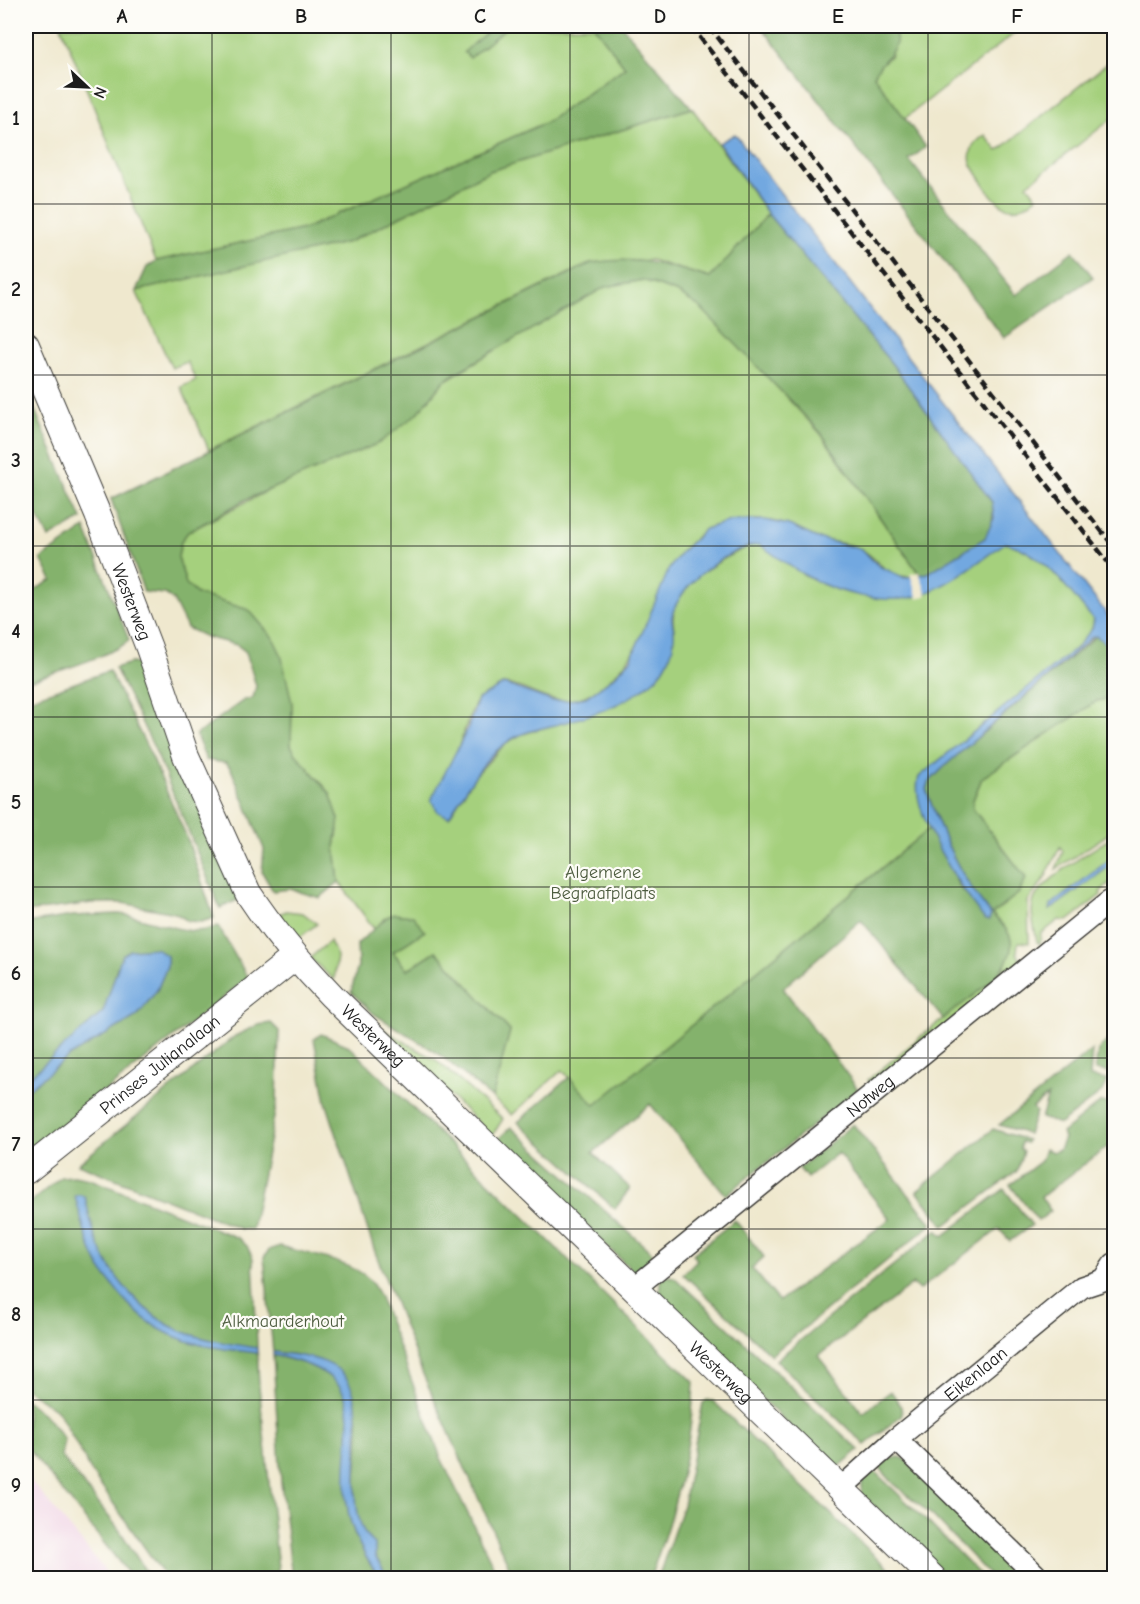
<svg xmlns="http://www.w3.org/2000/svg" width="1140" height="1604" font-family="'Comic Neue',sans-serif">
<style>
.built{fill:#efd0e5}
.green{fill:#a5d07d;stroke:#60764c;stroke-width:1.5}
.forest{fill:#84b26c;stroke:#506744;stroke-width:1.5}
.water{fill:#72a8e0;stroke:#47627e;stroke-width:1.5}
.pier{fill:#efe8ce}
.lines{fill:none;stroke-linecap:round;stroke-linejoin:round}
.minor-casing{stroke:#3c3b37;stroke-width:24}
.tertiary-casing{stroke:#3c3b37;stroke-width:28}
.minor{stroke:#fff;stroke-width:21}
.tertiary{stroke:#fff;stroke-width:26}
.rail{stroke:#1c1c1c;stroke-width:4.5;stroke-dasharray:9 4.5;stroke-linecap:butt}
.grid{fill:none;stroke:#1c1c1c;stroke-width:1.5;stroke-opacity:0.55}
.labels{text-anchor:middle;stroke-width:4.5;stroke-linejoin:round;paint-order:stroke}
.street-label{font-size:18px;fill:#1c1c1c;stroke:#fdfcf7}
.park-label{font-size:18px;fill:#4c5b3e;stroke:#fdfcf7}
.neatline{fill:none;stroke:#1c1c1c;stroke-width:2}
.grid-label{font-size:20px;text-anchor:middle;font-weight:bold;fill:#1c1c1c}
</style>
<rect width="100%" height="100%" fill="#fdfcf7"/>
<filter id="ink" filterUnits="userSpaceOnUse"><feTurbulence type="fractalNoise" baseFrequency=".0167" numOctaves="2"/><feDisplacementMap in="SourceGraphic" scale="12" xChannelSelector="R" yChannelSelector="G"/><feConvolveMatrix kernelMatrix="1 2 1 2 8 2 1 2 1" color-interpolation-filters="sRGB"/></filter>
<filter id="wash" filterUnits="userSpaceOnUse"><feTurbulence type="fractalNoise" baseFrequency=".008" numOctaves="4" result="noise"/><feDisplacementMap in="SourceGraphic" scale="24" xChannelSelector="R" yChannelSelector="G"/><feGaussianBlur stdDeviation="1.35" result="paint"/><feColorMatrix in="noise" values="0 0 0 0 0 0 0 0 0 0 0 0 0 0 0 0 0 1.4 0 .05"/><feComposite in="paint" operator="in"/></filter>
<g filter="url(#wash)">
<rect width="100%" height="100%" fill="#efe8ce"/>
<path class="built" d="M26,1475L85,1546L111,1578H26Z"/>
<path class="green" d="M61,26H594L625,67L547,122L304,229L156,261Z
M891,26H1024L904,119L874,76L877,68L891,55L895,31Z
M1114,58V117L1027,185L1037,197C1003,228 989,190 971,164C968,149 974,143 985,135L998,151Z
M692,108L768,214L710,278L651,260L590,263L209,450L181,387L196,380L187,362L172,368L136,291L349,242L490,171Z
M643,280L678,293L700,307L722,328L821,434L920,575C886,582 884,563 861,549C849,542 830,543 817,538C807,535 798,528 788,525C764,517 732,518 708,528C701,530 696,538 691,542C647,584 656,648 601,686C591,694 582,699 569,700C544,703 527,686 504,684L478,699L472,710L457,751L449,817L475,776L505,744L520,735L612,707L645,688L674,629C665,586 721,559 752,545H760L811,579L844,590L884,599L945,583L1005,543C1044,551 1069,592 1094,620L1092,629L1076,648L919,777C914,792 923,815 930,828L595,1106L562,1070L512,1115L492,1098L510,1031L436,951L407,970L393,952L387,917L375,930L339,882L335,847L338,831L330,793L295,753L291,745L292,703L249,610L196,594L186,584L178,557L181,541L188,532L418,413L443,382L544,320L605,287Z
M1114,697V830L1056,869L1063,851L1060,847L1045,878L1028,901L1029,943L1018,942L1017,953L1022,962L872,1086L868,1080L1005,968L1006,929L992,914L1019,893L1026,878L973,809V800L982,778L1097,701Z
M1114,836V879L1100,892L1101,895L1068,921L1059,920L1041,934L1040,944L1037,942C1035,929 1029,912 1034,900C1040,881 1097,847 1114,836Z
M286,911L303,913L317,924L296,940L277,915Z
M330,941L337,956L334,980L310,958Z
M379,1027L436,1060L503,1119L492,1136Z"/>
<path class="forest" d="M494,26H508L470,58L464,52Z
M594,26H622L692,108L490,171L349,242L136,291L147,267L156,261L304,229L547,122L625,67Z
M770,26H891C908,48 880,58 874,76L926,147L909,160L1016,295L1073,251L1093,277L1004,338L764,30Z
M768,214L893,365L992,502C994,515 993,528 985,538C974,550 935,572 920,575L821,433L700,307L678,293L643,280L605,287L454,374L443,382L418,413L379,443L245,500L188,532L181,541L178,557L186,584L197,594L249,610L273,638L281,654L292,703L291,745L295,753L330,793L339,819L335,847L339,882L320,898L290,889L273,891L262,872L264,849L231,769L226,763L206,760L196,735L244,700L253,698L256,686L246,652L237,645L206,637L187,628L173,600L165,594L144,592L111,499L591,263C638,255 665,265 710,278Z
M26,390L82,519L49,538L26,495Z
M85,528L129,640C117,654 46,675 26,682V595L52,580L41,559Z
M1096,636L1114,650V697L1097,701L982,778L973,800V809L1026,878L1019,893L992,914C999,921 1009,930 1011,940C1017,971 963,1002 943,1019L861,920L783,988L858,1089L726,1195L650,1104L593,1153L630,1188L615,1209L518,1122L569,1077L595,1105L930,828L960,888L991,915C958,874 943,838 926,789L928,783L947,764Z
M131,663L142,665L240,899L220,908L155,750L115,668Z
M109,671L151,755L187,838L214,918L201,922L188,921L175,913L122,903H92L26,912V700Z
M118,914C151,916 187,941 218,926L248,978L26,1154V1091L68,1057L137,1016L157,990L167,966V956L117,967L110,996L103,1012L26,1080V923L73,916Z
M394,914L413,916L425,931L393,952L407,970L436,951L510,1031L492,1098L439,1054L374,1014L351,992L358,966L357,944L387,917Z
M271,1023L279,1031L277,1102L252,1229H241L78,1164L235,1036L258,1025Z
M321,1034L349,1046L694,1382C692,1450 673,1515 650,1578H514L422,1372L375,1252L326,1102L314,1039Z
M1114,1034V1073L1095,1070L1098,1050Z
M1092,1050L1090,1077L1107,1080L1102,1092L1060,1124L1041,1118L1048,1096L1033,1108L1036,1112L1028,1134L999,1125Z
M1101,1102L1114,1104V1142L1041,1197L1051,1211L1038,1221L1010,1185L1041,1161L1045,1149L1053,1152L1059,1150L1064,1138L1062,1133Z
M853,1124L932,1224L771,1355L683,1274L697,1260L693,1254L735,1220L764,1257L752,1268L779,1301L890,1219L838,1153L807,1178L799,1168Z
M511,1127L652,1253L654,1263L639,1272H634L496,1141Z
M993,1129L1027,1140L1026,1143L1021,1142L1020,1149L1023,1151L1017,1171L944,1226L917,1191Z
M74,1176L90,1179L238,1238L247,1246L253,1259L259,1386L279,1578H166L94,1476L58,1411L26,1389V1206L61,1177Z
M1004,1189L1032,1225L1010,1241L999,1229L919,1290L913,1284L818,1356L863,1413L891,1391L901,1406L902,1415L865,1445L776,1360L937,1230L943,1236Z
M280,1246C304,1253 352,1262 369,1279C373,1284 376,1290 379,1295L441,1458L499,1578H388L375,1556V1545C338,1516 366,1456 357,1416C353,1400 343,1384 337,1369L298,1355L273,1352L264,1257L269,1250Z
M667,1276L674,1277L859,1450L835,1470L659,1299L660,1280Z
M273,1355C291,1360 310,1363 326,1372C365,1395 343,1466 347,1503C350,1531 364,1555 379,1578H292L281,1482Z
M26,1400L47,1417L64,1439L61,1456L120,1531L150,1578H132L26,1446Z
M707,1400L713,1401L898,1578H658L683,1505L703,1403Z
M899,1457L903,1458L1030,1578H992L934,1517L893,1483L879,1467L889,1459Z
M874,1471L930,1524L983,1578H948L862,1495V1481Z"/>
<path class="water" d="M735,134L1114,623V650L1096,636L1092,637L947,764L928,783L926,789C943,838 958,874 991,915L989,920H985C965,894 907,810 919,777L1076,648L1092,629L1094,620C1069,592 1044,551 1005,543C979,561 949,586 918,596C886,605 839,594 810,578C792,569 776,556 760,545C729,546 677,586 672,617C672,622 673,626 674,631C675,649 668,667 654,680C627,705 590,716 555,725C544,728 531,730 520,735C487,749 467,789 449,817L438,812L431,800L467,730L478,699L504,684L552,701L570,700L586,697L615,676L631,659L669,569L681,552L705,529L730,521L765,520L789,525L817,538L861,549L879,566L905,578L928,573L985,538L994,518L992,502L893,365L768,214L719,143Z
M1114,856V863L1050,910L1051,905Z
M156,948L167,956V966L157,990L137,1016L68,1057L26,1091V1080L103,1012L122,955L130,950Z
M80,1195L85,1197C89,1213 92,1231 99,1246C114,1280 145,1316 181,1331C205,1340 231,1344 257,1348V1353C195,1346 155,1341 115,1288C106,1277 96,1263 91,1249C84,1232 80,1214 75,1196Z
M273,1352C294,1355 318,1356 336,1368C383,1398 331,1511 375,1545V1556L388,1578H379C364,1555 350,1531 347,1503C338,1424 383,1378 273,1355Z"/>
<path class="pier" d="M919,572L927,595L918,599L910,574Z"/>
</g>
<g filter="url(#ink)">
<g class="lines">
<defs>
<g id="minor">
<path id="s1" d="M633,1289L1109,902L1114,905"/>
<path d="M896,1439L1039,1578"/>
<path id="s2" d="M840,1489L896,1439L1082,1287L1103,1280L1114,1264"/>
</g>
<g id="tertiary">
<path id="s3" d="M26,345L98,515L149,648L186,756L248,893C273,931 301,964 332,996L933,1578"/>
<path id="s4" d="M26,1171L295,957"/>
</g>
</defs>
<use href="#minor" class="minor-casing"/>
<use href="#tertiary" class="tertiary-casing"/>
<use href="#minor" class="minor"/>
<use href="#tertiary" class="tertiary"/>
<path class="rail" d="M691,26L1114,570
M709,26L1114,547"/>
</g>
</g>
<path class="grid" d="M212,26V1578M391,26V1578M570,26V1578M749,26V1578M928,26V1578M26,204H1114M26,375H1114M26,546H1114M26,717H1114M26,887H1114M26,1058H1114M26,1229H1114M26,1400H1114"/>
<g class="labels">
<g class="street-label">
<text dy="6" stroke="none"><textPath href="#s3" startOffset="278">Westerweg</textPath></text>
<text dy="6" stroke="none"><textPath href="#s3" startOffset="782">Westerweg</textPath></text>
<text dy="6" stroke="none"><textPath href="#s4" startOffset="171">Prinses Julianalaan</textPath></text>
<text dy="6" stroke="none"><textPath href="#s1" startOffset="306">Notweg</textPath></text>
<text dy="6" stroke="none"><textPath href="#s3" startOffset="1266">Westerweg</textPath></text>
<text dy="6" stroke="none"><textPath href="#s2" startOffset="178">Eikenlaan</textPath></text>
</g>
<g class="park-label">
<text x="603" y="878">Algemene<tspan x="603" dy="21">Begraafplaats</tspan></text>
<text x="283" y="1327">Alkmaarderhout</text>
</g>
</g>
<rect width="1140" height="1604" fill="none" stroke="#fdfcf7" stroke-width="66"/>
<g transform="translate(87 87) rotate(113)" stroke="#fdfcf7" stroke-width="4.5" paint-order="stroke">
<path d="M0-4.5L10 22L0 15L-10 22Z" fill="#1c1c1c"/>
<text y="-9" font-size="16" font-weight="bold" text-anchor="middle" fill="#1c1c1c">N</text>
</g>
<rect x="33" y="33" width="1074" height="1538" class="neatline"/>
<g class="grid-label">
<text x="122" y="23">A</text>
<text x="301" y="23">B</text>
<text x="480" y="23">C</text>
<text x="660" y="23">D</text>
<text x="838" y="23">E</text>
<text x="1017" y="23">F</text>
<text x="16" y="125">1</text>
<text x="16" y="296">2</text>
<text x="16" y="467">3</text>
<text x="16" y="638">4</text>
<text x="16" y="809">5</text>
<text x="16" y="980">6</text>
<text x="16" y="1151">7</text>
<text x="16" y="1321">8</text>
<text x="16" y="1492">9</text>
</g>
</svg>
